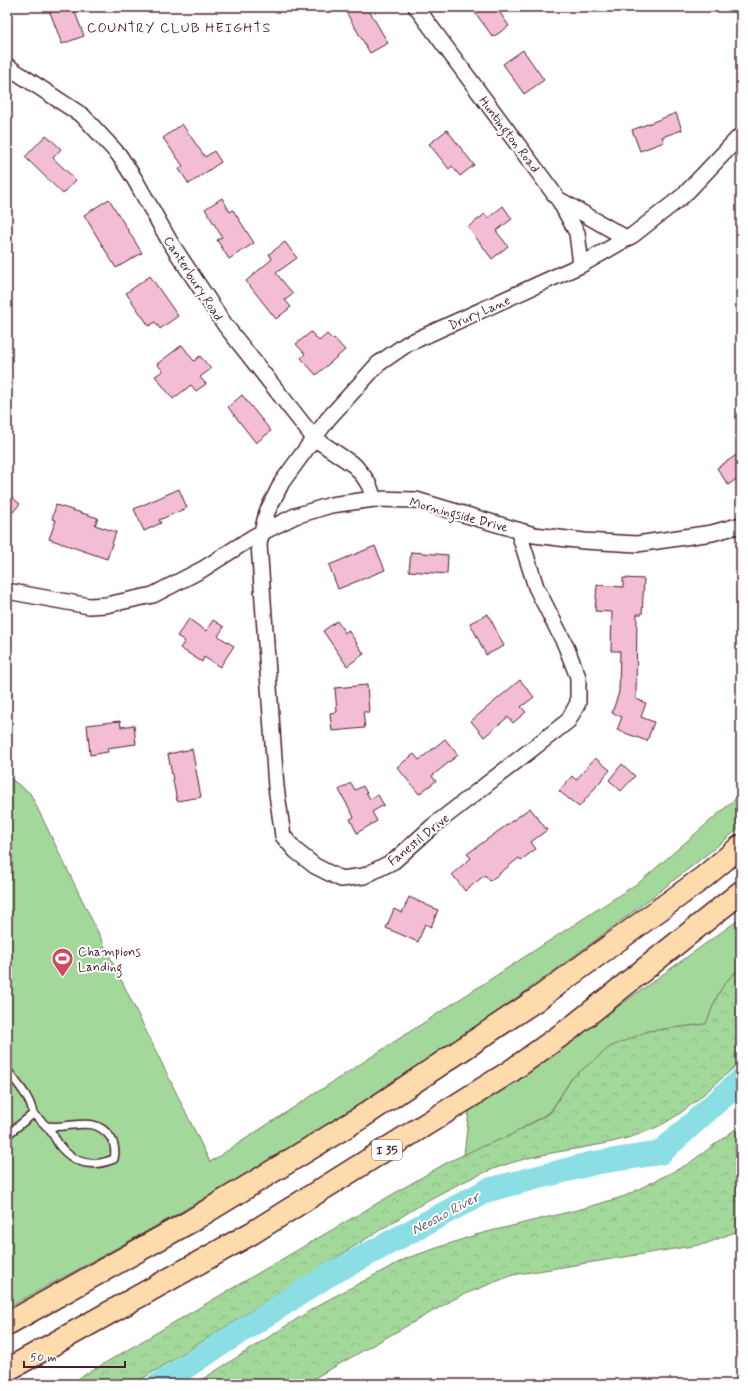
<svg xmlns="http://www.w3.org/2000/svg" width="748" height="1391" font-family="Mynerve,sans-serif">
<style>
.grass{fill:#a3d89b;stroke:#767c63}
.forest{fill:url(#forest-crowns);stroke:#767c63}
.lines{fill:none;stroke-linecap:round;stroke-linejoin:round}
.river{stroke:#8cdee5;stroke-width:24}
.building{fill:#f3bdd6;stroke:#4a1f2b}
.service-casing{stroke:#4a1f2b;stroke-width:10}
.minor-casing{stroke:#4a1f2b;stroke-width:18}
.motorway-casing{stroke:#4a1f2b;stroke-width:25}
.service{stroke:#fff;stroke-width:7}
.minor{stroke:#fff;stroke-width:15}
.motorway{stroke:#fedbac;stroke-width:22}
.labels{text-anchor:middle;stroke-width:4;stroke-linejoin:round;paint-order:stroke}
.shield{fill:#fff;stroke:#80626b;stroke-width:1}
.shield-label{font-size:12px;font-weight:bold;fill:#4a1f2b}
.street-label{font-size:13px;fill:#4a1f2b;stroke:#fff}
.poi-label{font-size:13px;fill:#4a1f2b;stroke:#fff;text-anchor:start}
.neighbourhood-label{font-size:14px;letter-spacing:1px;fill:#4a1f2b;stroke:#fff}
.water-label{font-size:14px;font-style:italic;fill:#5e5863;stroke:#fff}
</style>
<defs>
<pattern id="forest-crowns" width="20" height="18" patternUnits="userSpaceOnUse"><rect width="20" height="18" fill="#a3d89b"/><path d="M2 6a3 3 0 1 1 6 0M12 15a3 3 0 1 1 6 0" fill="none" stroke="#8eb986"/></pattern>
</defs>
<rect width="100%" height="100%" fill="#fff"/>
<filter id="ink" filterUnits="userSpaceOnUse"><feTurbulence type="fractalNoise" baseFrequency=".025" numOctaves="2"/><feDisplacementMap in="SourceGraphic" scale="8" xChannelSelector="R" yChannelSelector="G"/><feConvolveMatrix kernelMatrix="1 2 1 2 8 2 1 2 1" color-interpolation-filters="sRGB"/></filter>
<g filter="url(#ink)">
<path class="grass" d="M7,776L30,793L210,1162L641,881L741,794V827C608,934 470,1036 325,1126C221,1191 114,1250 7,1308Z
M741,918V969C721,980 714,1004 706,1024L648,1031L572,1078L550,1112L509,1136L464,1155L469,1110L533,1068Z"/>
<path class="forest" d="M741,969V1062C714,1083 689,1112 657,1127C622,1144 580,1147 542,1155C501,1163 467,1179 430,1199L134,1384H69L446,1163L478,1148L509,1136L550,1113L572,1078L610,1047L648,1031L706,1024C714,1004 721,980 741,969Z
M741,1125V1229L738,1231L705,1244L513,1275L460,1296L304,1384H195L322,1303L407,1258L475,1235L585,1208L625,1196L688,1164Z"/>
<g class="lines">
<path class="river" d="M159,1384L327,1276L488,1190L594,1163L660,1153L741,1080"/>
</g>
<path class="building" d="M48,7H73L84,36L62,44Z
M343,7H367L388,43L370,53Z
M471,7H496L509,26L493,37Z
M523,50L544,80L524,94L503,64Z
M676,113L682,130L662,137L664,142L640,151L632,130Z
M182,124L205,157L214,151L221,162L189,184L179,169L183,166L163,138Z
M447,130L474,165L460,176L452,166L449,169L429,144Z
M46,135L61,149L53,158L76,180L63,194L25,157Z
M222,198L230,212L233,210L254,243L229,259L217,240L222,237L205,209Z
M109,199L142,253L116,268L84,215Z
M503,206L512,219L496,231L508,246L492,259L468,227L485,214L488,218Z
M285,242L297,258L276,273L293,294L285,300L291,307L276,319L246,281L272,259L269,254Z
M150,276L178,316L160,329L155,322L149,326L126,293Z
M311,332L319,341L327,334L332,339L334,338L345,350L316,375L301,358L305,354L296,344Z
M182,345L194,361L200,356L211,369L200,377L206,384L196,391L191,385L173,399L155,376L163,371L157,364Z
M242,395L271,431L256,443L228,407Z
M741,452V476L728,485L717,468Z
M179,489L187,508L159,520L161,523L144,531L134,509Z
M7,493L20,504L7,519Z
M56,505L98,518L95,525L116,532L107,559L49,539L56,520L52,519Z
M375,546L385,570L338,589L329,565Z
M411,552L448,555L447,574L409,571Z
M623,578L644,579L642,614H637L636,699L646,703L641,717L654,722L647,741L617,730L622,717L612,713L619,692L620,651H611L612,612L595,611L597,585L623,587Z
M488,614L504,646L486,655L470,623Z
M189,619L206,631L213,620L224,627L218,636L234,646L220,667L204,657L202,662L180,648L185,641L177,636Z
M337,621L345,633L348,630L364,654L347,666L323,631Z
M520,680L534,697L521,707L526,712L513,723L508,717L484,737L471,721Z
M367,685L369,712H363L365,728L332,731L330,713L337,712L335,688Z
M120,721L121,727L134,725L136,744L107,748L108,752L90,755L87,725Z
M445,739L458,755L432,776L436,781L419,794L397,767L414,754L419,760Z
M192,749L201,797L177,801L168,754Z
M595,758L610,770L579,807L559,791L572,776L576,780Z
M622,764L635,776L621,791L609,780Z
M351,783L355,790L363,786L370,799L378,795L384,805L372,812L377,821L357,833L350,819L354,817L339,790Z
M530,808L547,830L531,842L536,849L521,860L519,858L490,881L485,875L465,891L452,874L471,858L467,854Z
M409,897L438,910L431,927L425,924L418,942L386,928L394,909L402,913Z"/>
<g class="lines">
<defs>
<path id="service" d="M7,1070C17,1083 31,1098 33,1114
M7,1135L33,1114C39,1119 45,1124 49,1129C53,1134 56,1140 59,1145C74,1164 92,1168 114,1159C116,1151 115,1145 111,1138C94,1113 70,1130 46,1126"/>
<path id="minor" d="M416,7L558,199L626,238
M7,66L83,116L119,155L134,178L170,242L225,325L314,438L355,466L364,477L369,485L374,499
M559,200L577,233L581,265
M518,530L536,587L565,644L578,677V703L568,721L433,826L394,861L364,876L341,879L315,866L296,851L283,836L276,787L259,544L267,512L282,482L328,419L378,364L407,344L581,265L633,235L684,195L741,135
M7,591L89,606L106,605L153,595L203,569L253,537L295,516L331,505L374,499L416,500L534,535L584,541L637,544L712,533L741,525"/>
<path id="motorway" d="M7,1324L191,1221L360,1118L536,1000L704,877L741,846
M7,1370L252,1233L511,1071L571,1028L741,892"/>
</defs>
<use href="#service" class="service-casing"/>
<use href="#minor" class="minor-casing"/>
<use href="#motorway" class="motorway-casing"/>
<use href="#service" class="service"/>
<use href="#minor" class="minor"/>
<use href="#motorway" class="motorway"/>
</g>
</g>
<defs>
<symbol id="stadium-pin" viewBox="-11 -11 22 30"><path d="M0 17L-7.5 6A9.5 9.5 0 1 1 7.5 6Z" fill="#d1495b" stroke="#fff"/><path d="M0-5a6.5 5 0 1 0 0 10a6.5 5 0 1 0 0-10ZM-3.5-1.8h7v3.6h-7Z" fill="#fff"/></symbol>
</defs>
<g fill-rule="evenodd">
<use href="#stadium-pin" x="50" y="946" width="25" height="34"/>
</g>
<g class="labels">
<rect class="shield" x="372" y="1140" width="30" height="20" rx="3"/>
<g class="shield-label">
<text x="387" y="1154">I 35</text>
</g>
<g class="street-label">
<text transform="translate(510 134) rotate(53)" y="5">Huntington Road</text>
<text transform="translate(194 278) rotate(57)" y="5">Canterbury Road</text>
<text transform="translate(479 312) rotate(-24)" y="5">Drury Lane</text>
<text transform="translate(459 514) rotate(15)" y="5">Morningside Drive</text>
<text transform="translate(418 839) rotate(-39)" y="5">Fanestil Drive</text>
</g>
<g class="poi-label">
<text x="78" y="956">Champions<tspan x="78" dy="15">Landing</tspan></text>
</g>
<g class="neighbourhood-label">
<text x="179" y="32">COUNTRY CLUB HEIGHTS</text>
</g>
<g class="water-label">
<text transform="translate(445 1213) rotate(-28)" y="5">Neosho River</text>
</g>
</g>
<rect width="748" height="1391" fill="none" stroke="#fff" stroke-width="24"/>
<rect x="12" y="12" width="724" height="1367" fill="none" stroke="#4a1f2b" stroke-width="1.5" filter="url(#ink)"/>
<path d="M24 1361v6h101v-6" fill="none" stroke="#4a1f2b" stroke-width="2"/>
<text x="30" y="1361" font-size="12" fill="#4a1f2b" stroke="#ffffff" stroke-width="3" paint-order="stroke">50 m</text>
</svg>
